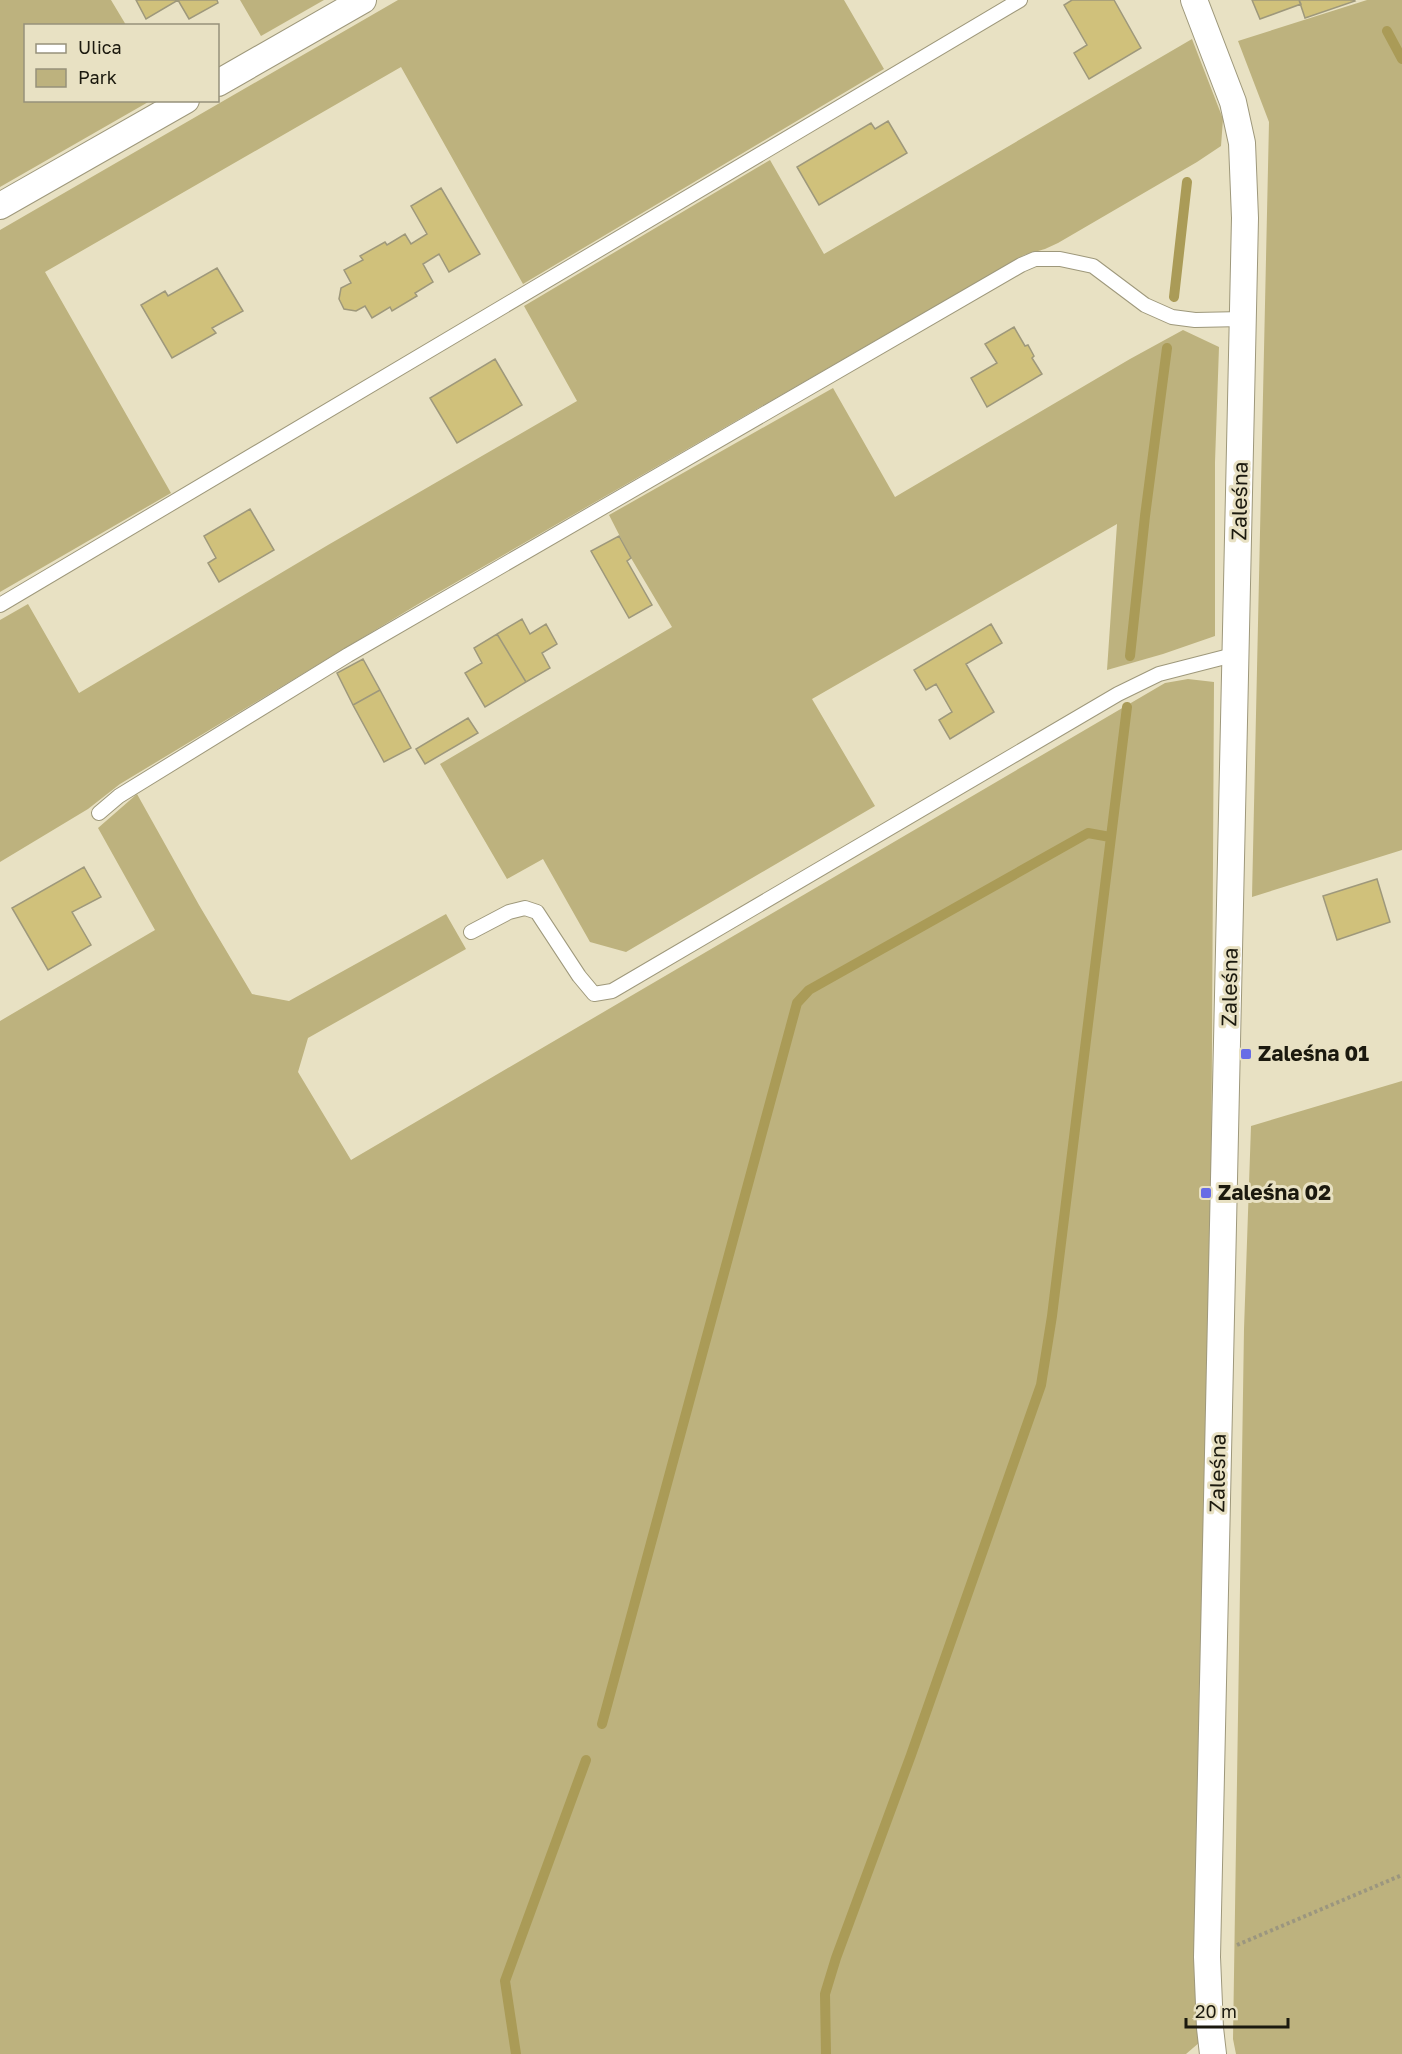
<svg xmlns="http://www.w3.org/2000/svg" width="1402" height="2054" font-family="'Golos Text',sans-serif">
<style>
.green{fill:#bdb27e}
.lines{fill:none;stroke-linecap:round;stroke-linejoin:round}
.stream{stroke:#aa9b57;stroke-width:10}
.building{fill:#d0c17b;stroke:#9e987b;stroke-width:1.5}
.service-casing{stroke:#9e987b;stroke-width:16}
.minor-casing{stroke:#9e987b;stroke-width:28}
.path{stroke:#9b967f;stroke-width:4;stroke-dasharray:3 3;stroke-linecap:butt}
.service{stroke:#fff;stroke-width:14}
.minor{stroke:#fff;stroke-width:26}
.poi-dot{fill:#676de6;stroke:#e8e1c3;stroke-width:2}
.labels{text-anchor:middle;stroke-width:6;stroke-linejoin:round;paint-order:stroke}
.street-label{font-size:21px;fill:#1b190e;stroke:#e8e1c3}
.poi-label{font-size:21px;font-weight:bold;fill:#1b190e;stroke:#e8e1c3;text-anchor:start}
</style>
<rect width="100%" height="100%" fill="#e8e1c3"/>
<path class="green" d="M0,0H111L126,25L26,26V100L150,101L0,187Z
M240,0H324L261,36Z
M398,0H844L884,69L523,284L401,67L45,272L171,493L0,592V230Z
M1367,0H1402V850L1252,897L1269,122L1238,41Z
M1192,39L1223,119L1221,146L1197,162L1058,243L1045,249L1024,255L420,603L120,784L88,809L0,862V620L28,604L79,693L328,545L577,401L524,306L770,160L824,254Z
M1183,330L1219,347L1215,462V636L1163,654L1107,670L1117,524L812,699L875,806L626,952L590,942L543,859L507,879L440,764L672,627L631,558L609,515L833,388L895,497L1130,359Z
M1188,679L1214,682L1207,1943L1214,2030L1186,2054H0V1021L155,930L98,828L137,794L199,905L252,994L289,1001L446,914L466,949L308,1038L298,1072L351,1160L1165,683Z
M1402,1081V2054H1236L1233,2039L1244,1329L1251,1126Z"/>
<g class="lines">
<path class="stream" d="M1387,31L1402,59
M1174,297L1187,182
M1130,656L1145,516L1167,348
M602,1724L797,1003L809,990L1088,833L1110,837
M516,2054L505,1981L586,1760
M826,2054L825,1994L836,1958L911,1755L1041,1385L1052,1316L1127,707"/>
</g>
<path class="building" d="M136,0H217L218,3L189,19L178,0L146,19Z
M1072,0H1114L1141,48L1089,79L1074,53L1087,45L1064,5Z
M1252,0H1299L1301,4L1260,19Z
M1299,0H1354L1355,1L1305,18Z
M888,121L907,153L819,205L797,167L871,123L875,129Z
M441,188L480,254L449,272L439,254L423,264L433,282L415,293L417,296L392,311L390,307L372,318L365,306L356,311L344,309L339,299L341,288L351,283L344,270L363,260L360,256L385,242L387,245L405,234L411,244L427,234L411,206Z
M217,268L243,311L212,328L216,333L172,358L141,305L165,291L168,296Z
M1014,327L1025,346L1028,345L1034,356L1032,358L1042,374L987,407L971,378L997,363L985,344Z
M495,359L522,405L457,443L430,398Z
M250,509L274,550L219,582L208,563L216,558L204,536Z
M619,536L631,558L627,561L652,605L629,618L591,551Z
M522,619L530,634L546,624L557,644L542,653L550,668L526,682L497,634Z
M991,624L1002,643L966,664L994,712L950,739L939,720L952,712L936,684L926,690L914,670Z
M497,634L526,682L485,707L465,673L482,663L474,648Z
M363,659L380,690L353,705L337,673Z
M380,690L411,748L384,762L353,705Z
M468,718L478,733L425,764L416,749Z
M84,867L101,897L72,912L91,945L48,970L12,908Z
M1377,879L1390,922L1337,940L1323,896Z"/>
<g class="lines">
<defs>
<path id="service" d="M0,605L1020,0
M99,813L119,796L348,655L1021,265L1035,259H1060L1093,266L1145,305L1172,317L1195,320L1243,319
M471,932L509,912L525,908L537,912L579,976L594,994L612,991L1118,694L1159,674L1237,654"/>
<path id="minor" d="M1194,0L1233,102L1242,143L1245,218L1207,1957L1210,2028L1213,2054
M218,83L363,0
M0,206L186,100"/>
</defs>
<use href="#service" class="service-casing"/>
<use href="#minor" class="minor-casing"/>
<path class="path" d="M1237,1945L1402,1875"/>
<use href="#service" class="service"/>
<use href="#minor" class="minor"/>
</g>
<g class="poi-dot">
<rect x="1240" y="1048" width="12" height="12" rx="3"/>
<rect x="1200" y="1187" width="12" height="12" rx="3"/>
</g>
<g class="labels">
<g class="street-label">
<text transform="translate(1240 501) rotate(-89)" y="7">Zaleśna</text>
<text transform="translate(1230 987) rotate(-89)" y="7">Zaleśna</text>
<text transform="translate(1218 1473) rotate(-89)" y="7">Zaleśna</text>
</g>
<g class="poi-label">
<text x="1258" y="1061">Zaleśna 01</text>
<text x="1218" y="1200">Zaleśna 02</text>
</g>
</g>
<rect x="24" y="24" width="195" height="78" fill="#e8e1c3" stroke="#96917b" stroke-width="1.5"/>
<rect x="36" y="44" width="30" height="9" fill="#ffffff" stroke="#96917b" stroke-width="1.5"/>
<text x="78" y="54" font-size="18" fill="#1b190e">Ulica</text>
<rect x="36" y="69" width="30" height="18" fill="#bdb27e" stroke="#96917b" stroke-width="1.5"/>
<text x="78" y="84" font-size="18" fill="#1b190e">Park</text>
<path d="M1186 2018v9h102v-9" fill="none" stroke="#1b190e" stroke-width="3"/>
<text x="1195" y="2018" font-size="18" fill="#1b190e" stroke="#e8e1c3" stroke-width="4.5" paint-order="stroke">20 m</text>
</svg>
